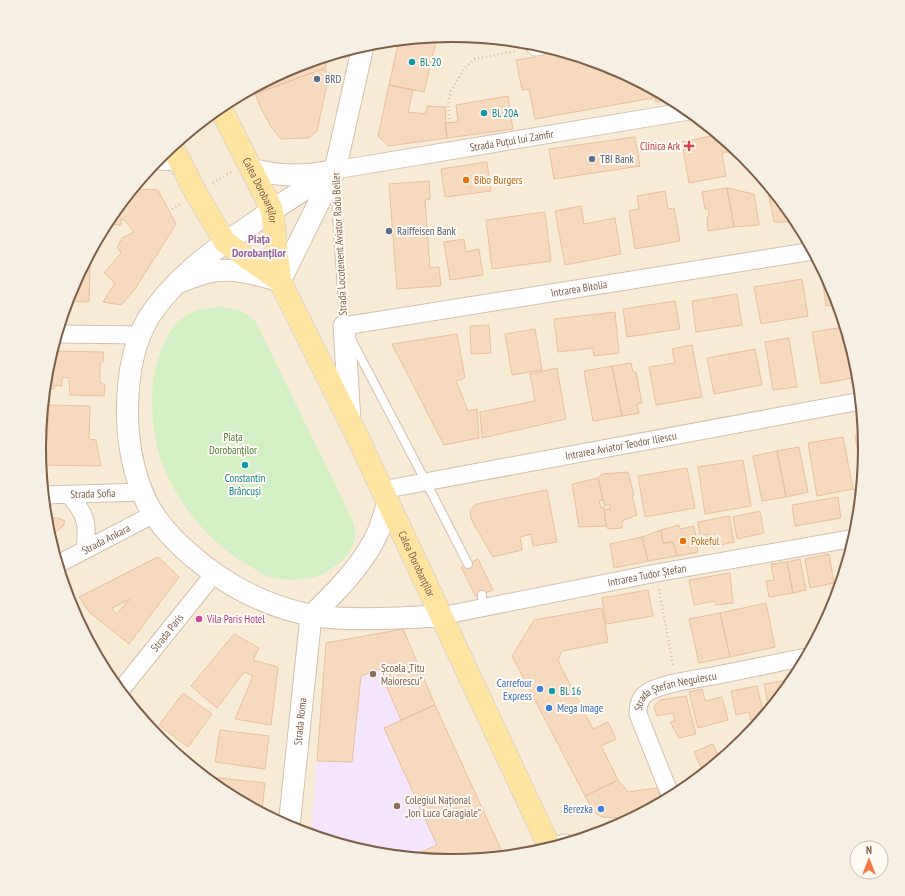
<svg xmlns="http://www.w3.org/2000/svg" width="905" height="896" font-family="'PT Sans Narrow',sans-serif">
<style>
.residential{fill:#f7ebd6}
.education{fill:#f5e5fc}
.green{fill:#d3efc5}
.building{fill:#f7d9bd;stroke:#ecc09b;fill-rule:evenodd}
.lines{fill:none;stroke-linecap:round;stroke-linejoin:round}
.service-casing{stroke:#d3c0ac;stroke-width:10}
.minor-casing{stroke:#d3c0ac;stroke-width:19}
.tertiary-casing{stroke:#d3c0ac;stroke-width:23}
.primary-casing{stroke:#ddd5cf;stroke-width:24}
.path{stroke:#debc9f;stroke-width:2.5;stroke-dasharray:1 3;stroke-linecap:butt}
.service{stroke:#fff;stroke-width:8}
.minor{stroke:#fff;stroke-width:17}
.tertiary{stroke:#fff;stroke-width:21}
.primary{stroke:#ffe3a0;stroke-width:22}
.culture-dot{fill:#0f9aa8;stroke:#fffbf2;stroke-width:1.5}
.service-dot{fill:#5c6f8a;stroke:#fffbf2;stroke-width:1.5}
.health-dot{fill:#e0444e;stroke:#fffbf2;stroke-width:1.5}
.food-dot{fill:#e8710a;stroke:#fffbf2;stroke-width:1.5}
.hotel-dot{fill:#d1479c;stroke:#fffbf2;stroke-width:1.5}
.education-dot{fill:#8d6e63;stroke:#fffbf2;stroke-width:1.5}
.shop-dot{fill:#3f7fe0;stroke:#fffbf2;stroke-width:1.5}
.labels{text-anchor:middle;stroke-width:4;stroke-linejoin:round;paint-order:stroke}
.culture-label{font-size:11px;fill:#0d838f;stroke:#fffbf2;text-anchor:start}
.service-label{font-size:11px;fill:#4e5e75;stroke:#fffbf2;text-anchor:start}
.street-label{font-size:11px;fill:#7d5f48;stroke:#fffbf2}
.health-label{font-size:11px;fill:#be3a42;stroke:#fffbf2;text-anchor:end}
.food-label{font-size:11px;fill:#c56008;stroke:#fffbf2;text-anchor:start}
.park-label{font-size:11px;fill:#4b7e3c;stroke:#fffbf2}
.hotel-label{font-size:11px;fill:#b23c85;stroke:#fffbf2;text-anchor:start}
.education-label{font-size:11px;fill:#785e54;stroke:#fffbf2;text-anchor:start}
.shop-label{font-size:11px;fill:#366cbe;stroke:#fffbf2;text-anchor:end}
.neighbourhood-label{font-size:12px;font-weight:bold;fill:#9064a0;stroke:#fffbf2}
.rim{fill:none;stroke:#7d5f48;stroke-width:2}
</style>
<rect width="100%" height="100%" fill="#fff8e9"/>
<path class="residential" d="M40 448a412 412 0 1 1 824 0a412 412 0 1 1-824 0Z"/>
<path class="education" d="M403,629L435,705L504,856L452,861L372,853L311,834L326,643Z"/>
<path class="green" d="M220,307C238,309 243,310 256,322L352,519C353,523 355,527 355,531C357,543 347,558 338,564C334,567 330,570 325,573C311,581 282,581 266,576C262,574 257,571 253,568C210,545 174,501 159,454C152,430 149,391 156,367C162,346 169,324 191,313C199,308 211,308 220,307Z"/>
<path class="building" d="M437,37L424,92L389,85L399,40Z
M551,49L611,67L651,88L653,98L535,119L529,89L522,90L516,60L535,57L534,52Z
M328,56L325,68L255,94L252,89L295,66Z
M325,68L328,79L317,131L309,138L281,139L271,127L260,106L255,94Z
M389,85L413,90L408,112L426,114L427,106L445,107L447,138L388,146L378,136Z
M653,89L671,99L656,102Z
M508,96L513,129L447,138L445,123L458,122L456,105Z
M710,128L737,150L722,153L726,176L689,183L682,142L712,136Z
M635,137L640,166L554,179L549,149Z
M487,162L491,191L445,197L441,169Z
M429,181L430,199L425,200L430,268L439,267L441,286L397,289L389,184Z
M770,187L796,219L798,222H774L768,192Z
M727,188L754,194L759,225L734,227Z
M727,188L734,227L708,231L707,218L709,215V209H705L702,192Z
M133,189L158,190L176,224L135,289L121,305L103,302L115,283L104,273L121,253L117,247L122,238L134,232L125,220L121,219V225L106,224L109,218Z
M665,191L668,209L674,208L680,241L635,249L629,211L639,209L637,196Z
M581,206L584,224L615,218L621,254L565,265L555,211Z
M545,212L551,261L492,269L486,220Z
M464,239L466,252L479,249L483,275L450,280L444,242Z
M85,264H90L89,302L67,301L71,290Z
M827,277L834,290L838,304L826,306L822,278Z
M802,279L808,316L761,324L754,287Z
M737,294L742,325L696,332L692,301Z
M675,301L680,329L627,337L623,309Z
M615,312L619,353L594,356L593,348L558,352L554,319Z
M489,325L491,353L471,354L470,326Z
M844,327L853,378L821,384L812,332Z
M535,329L542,370L512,375L505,334Z
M457,334L465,378L456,381L468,411L477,409L479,438L444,445L392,344Z
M789,338L797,387L773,390L765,342Z
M692,345L702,397L656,405L649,367L675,363L672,349Z
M755,349L762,385L714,394L707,358Z
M52,351L103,352L104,361L100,364V382L105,385L104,396L70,395L69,378L62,377V386L54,385V389L46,388L45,390L47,367Z
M631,363L633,372H636L642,403L637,404L639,413L622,416L612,366Z
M612,366L622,416L593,421L584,371Z
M557,368L566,419L482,438L480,412L535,401L530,374Z
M49,405L90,406L89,439L96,440L101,466L43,465L41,443L47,440Z
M864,434L865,448L862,479L855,436Z
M843,437L853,489L817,496L808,443Z
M799,447L808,492L786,497L777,451Z
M777,451L786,497L762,501L753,456Z
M743,460L751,506L705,514L698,467Z
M687,468L695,508L645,517L638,476Z
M628,472L634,495H632L637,515L622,521V528L608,529L606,526L604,510L610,509V505H604L598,478L602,474Z
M598,478L603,500L599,501L601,508L604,507L606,526L579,527L572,484Z
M862,488L859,514H858L854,489Z
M547,490L557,542L533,546L531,534L520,537L522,550L493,557L471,519L470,510L476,504Z
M838,497L841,518L795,526L792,505Z
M760,511L764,533L737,539L733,517Z
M729,516L734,542L711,547L709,534L700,536L698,522Z
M46,518H58L65,521L63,526L55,533L50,535Z
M679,525L680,529L694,526L698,552L677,556L673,542L663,543L661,530Z
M661,530L663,543L673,542L677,556L648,561L642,537Z
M642,537L648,561L614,568L610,544Z
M829,554L834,583L810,588L805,559Z
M158,557L179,577L129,644L89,612L79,597ZM130,599L116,614L112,608Z
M478,559L493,590L476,597L461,567Z
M800,559L806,590L793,593L787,562Z
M787,562L793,593L769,597L766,581L774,580L771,564Z
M730,573L733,603L716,605L715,601L694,605L689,580Z
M648,590L653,616L606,624L602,598Z
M766,603L775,647L730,657L720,613Z
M602,608L608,642L562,651L558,661L593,729L608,722L616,739L601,746L618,780L585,796L512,656L534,620Z
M720,613L730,657L699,663L689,619Z
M403,629L435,705L401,720L379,669L361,676L352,762L317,761L326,643Z
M234,634L259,648L253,660L278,667L271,725L235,719L253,676L244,672L217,708L191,686Z
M93,647L100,652L97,656Z
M795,679L770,709L769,710L764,684Z
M757,686L764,716L751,720L749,712L736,715L731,691Z
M702,689L705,701L722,697L728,720L698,728L689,692Z
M183,693L212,714L188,747L159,725Z
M686,696L696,734L679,738L670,722L675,721L673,713L657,716L654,707L660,700Z
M435,705L504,856L452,861L421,858L419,853L437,845L384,728Z
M220,730L269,736L265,769L215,762Z
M713,744L720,760L704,774L694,752Z
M210,777L265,783L262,810L256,809L223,791L210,780Z
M618,780L628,792L657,788L663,802L634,817L614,818L603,817L595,813L585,796Z"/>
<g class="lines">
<defs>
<path id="service" d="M335,181L344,325
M351,339L426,482L468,564
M482,595L483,607"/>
<g id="minor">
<path d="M532,43L536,47L542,46"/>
<path d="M156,161L180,162"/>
<path id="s1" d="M335,170L689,111"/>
<path id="s2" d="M344,326L813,251"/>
<path d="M58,334L140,335"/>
<path id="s3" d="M382,490L861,401"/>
<path id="s4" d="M44,495L143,492"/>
<path d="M69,495C87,515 88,524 85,550"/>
<path id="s5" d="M58,564L154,514"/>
<path id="s6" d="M441,616L656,573L855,538"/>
<path id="s7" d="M120,691L214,574"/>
<path id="s8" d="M671,797L638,714C638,707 639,700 644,695C656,684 696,679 713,676C744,670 775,663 807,657"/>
<path d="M549,847L566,843"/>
</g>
<g id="tertiary">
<path d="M252,169C277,176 300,177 326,172"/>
<path d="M335,170C305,189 276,207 248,227C210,252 174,279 149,317C129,350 126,391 128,429C130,454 136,480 147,503C156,520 169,535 183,548C220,582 260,605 310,615C319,617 328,617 337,618C372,620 406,618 441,616"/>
<path d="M182,281C191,278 200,274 209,272C233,267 256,274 280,281L335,170L363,46"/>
<path d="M344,326L350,421"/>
<path d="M311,616C337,591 365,563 379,530C382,521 385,512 388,503"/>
<path id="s9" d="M289,827L311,616"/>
</g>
<g id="primary">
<path id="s10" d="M220,107L272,210L280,281L356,434L550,848"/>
<path d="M172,146L196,193L225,242L280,281"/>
</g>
</defs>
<use href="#service" class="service-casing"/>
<use href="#minor" class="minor-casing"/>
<use href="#tertiary" class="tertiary-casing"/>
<use href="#primary" class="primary-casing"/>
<path class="path" d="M450,123L448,105L451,91L464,69L475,59L516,51
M213,183L231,172
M172,209L180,204
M659,589L673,665"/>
<use href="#service" class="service"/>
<use href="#minor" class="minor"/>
<use href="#tertiary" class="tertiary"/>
<use href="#primary" class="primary"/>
</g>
<g class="culture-dot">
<circle cx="412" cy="62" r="4"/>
<circle cx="484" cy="113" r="4"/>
<circle cx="245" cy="465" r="4"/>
<circle cx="552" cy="691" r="4"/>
</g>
<g class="service-dot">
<circle cx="317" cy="79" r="4"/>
<circle cx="592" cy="159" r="4"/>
<circle cx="389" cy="231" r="4"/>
</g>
<path class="health-dot" d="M687 140h4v4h4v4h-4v4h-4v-4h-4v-4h4z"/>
<g class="food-dot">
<circle cx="466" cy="180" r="4"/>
<circle cx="683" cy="541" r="4"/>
</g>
<circle class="hotel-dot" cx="199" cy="619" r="4"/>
<g class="education-dot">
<circle cx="373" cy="674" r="4"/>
<circle cx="397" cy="806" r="4"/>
</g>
<g class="shop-dot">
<circle cx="540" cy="689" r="4"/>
<circle cx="549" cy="708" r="4"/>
<circle cx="601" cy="809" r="4"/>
</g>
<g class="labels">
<g class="culture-label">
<text x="420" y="66">Bl. 20</text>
<text x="492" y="117">Bl. 20A</text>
<text x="245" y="482" text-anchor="middle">Constantin<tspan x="245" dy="13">Brâncuși</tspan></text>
<text x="560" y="695">Bl. 16</text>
</g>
<g class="service-label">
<text x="325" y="83">BRD</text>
<text x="600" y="163">TBI Bank</text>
<text x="397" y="235">Raiffeisen Bank</text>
</g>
<g class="street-label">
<text dy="4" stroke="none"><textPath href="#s1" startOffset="179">Strada Puțul lui Zamfir</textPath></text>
<text dy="4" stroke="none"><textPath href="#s10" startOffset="93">Calea Dorobanților</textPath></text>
<text transform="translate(339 244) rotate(-93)" y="4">Strada Locotenent Aviator Radu Beller</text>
<text dy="4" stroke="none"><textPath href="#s2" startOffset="238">Intrarea Bitolia</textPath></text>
<text dy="4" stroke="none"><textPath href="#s3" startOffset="243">Intrarea Aviator Teodor Iliescu</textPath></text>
<text dy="4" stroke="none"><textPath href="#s4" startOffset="49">Strada Sofia</textPath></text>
<text dy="4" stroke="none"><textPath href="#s5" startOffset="54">Strada Ankara</textPath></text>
<text dy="4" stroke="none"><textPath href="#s10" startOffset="501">Calea Dorobanților</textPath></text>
<text dy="4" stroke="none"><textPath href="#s6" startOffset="210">Intrarea Tudor Ștefan</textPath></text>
<text dy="4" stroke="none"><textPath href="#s7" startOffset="75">Strada Paris</textPath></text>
<text dy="4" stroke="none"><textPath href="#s8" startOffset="139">Strada Ștefan Negulescu</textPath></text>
<text dy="4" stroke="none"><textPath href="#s9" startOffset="106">Strada Roma</textPath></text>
</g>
<g class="health-label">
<text x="680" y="150">Clinica Ark</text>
</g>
<g class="food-label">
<text x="474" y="184">Bibo Burgers</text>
<text x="691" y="545">Pokeful</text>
</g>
<g class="park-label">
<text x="233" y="441">Piața<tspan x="233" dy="13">Dorobanților</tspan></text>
</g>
<g class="hotel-label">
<text x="207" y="623">Vila Paris Hotel</text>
</g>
<g class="education-label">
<text x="381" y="672">Școala „Titu<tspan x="381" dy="13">Maiorescu”</tspan></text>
<text x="405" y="804">Colegiul Național<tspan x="405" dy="13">„Ion Luca Caragiale”</tspan></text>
</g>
<g class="shop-label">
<text x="532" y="687">Carrefour<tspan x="532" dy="13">Express</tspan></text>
<text x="557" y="712" text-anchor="start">Mega Image</text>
<text x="593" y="813">Berezka</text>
</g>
<g class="neighbourhood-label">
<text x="259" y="243">Piața<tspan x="259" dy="14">Dorobanților</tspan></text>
</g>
</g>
<path d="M0 0H905V896H0ZM46 448a406 406 0 1 1 812 0a406 406 0 1 1-812 0Z" fill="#f5efe4" fill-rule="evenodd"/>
<path class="rim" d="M46 448a406 406 0 1 1 812 0a406 406 0 1 1-812 0Z"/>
<g transform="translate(869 860)"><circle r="19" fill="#fffbf2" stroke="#cbbdae"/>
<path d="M0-3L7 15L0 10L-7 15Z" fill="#f57741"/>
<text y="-6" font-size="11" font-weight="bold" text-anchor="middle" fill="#7d5f48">N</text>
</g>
</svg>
